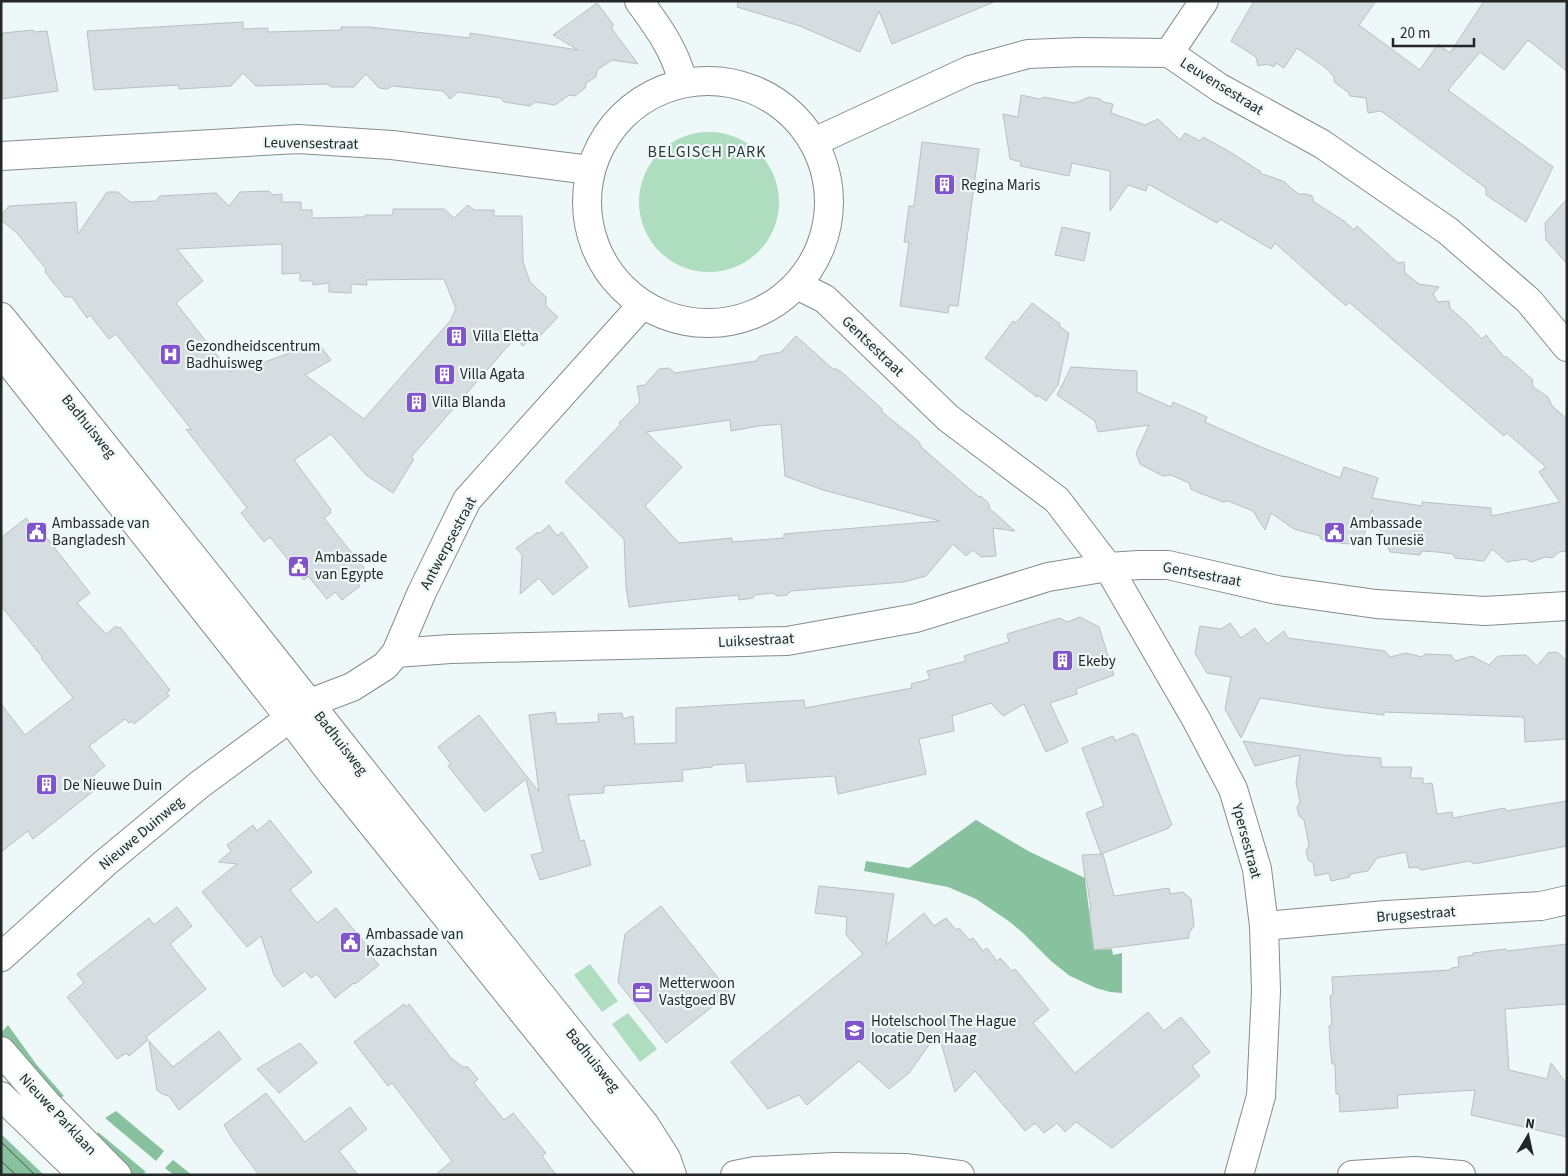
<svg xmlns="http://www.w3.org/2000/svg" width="1568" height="1176" font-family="'Source Sans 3',sans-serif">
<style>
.green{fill:#afddbf}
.forest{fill:#87c19d}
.building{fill:#d5dde0;stroke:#b8c0c2;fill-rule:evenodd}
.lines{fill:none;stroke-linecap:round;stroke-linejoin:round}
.street-casing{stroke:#848d8c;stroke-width:30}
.secondary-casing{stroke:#848d8c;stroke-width:30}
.street{stroke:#fff;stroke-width:28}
.secondary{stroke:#fff;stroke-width:28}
.tram{stroke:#494e4e;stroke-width:1}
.labels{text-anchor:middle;stroke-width:4.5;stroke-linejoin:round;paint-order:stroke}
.street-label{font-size:15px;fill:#232727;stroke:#eef8f8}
.poi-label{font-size:15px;fill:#232727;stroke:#eef8f8;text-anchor:start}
.neighbourhood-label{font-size:16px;letter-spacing:1px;fill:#303737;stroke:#eef8f8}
</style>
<rect width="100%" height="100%" fill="#eef8f8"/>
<path class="green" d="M639 202a70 70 0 1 1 140 0a70 70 0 1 1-140 0Z
M590,964L618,1001L602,1012L574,975Z
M628,1013L657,1049L640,1062L612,1024Z"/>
<path class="forest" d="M976,820L1028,851L1085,878L1094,950L1112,949L1113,955L1122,953V993L1110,992L1096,988L1070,976L1051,961L1023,933L1010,922L976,899L948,887L864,871L866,861L909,868Z
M8,1025L36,1064L64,1096L53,1101L1,1040V1033Z
M116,1111L164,1151L156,1161L105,1118Z
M98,1132L146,1172L141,1175H126L94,1144Z
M1,1134L44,1175H1Z
M173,1160L192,1175H174L165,1168Z"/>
<path class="building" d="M738,1H994V2L892,44L879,11L860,52L800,26L737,7Z
M1254,1H1376L1359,25L1420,70L1438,44L1450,53L1484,1H1567V71L1528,40L1504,70L1480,52L1448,90L1553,167L1526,222L1486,195V188L1381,111L1368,113L1366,98L1350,96L1348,92L1334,82V77L1326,68L1297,48L1284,68L1276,63L1274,67L1267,64L1258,66L1256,57L1231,41Z
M597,3L613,24L612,29L638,64L612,60L597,70L596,77L586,83L585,88L575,96L569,95L555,105L535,102L530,106L504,102L501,98L458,92L450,99L443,91L392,86L387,89L379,88L366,74L354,87H331L327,84L256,86L243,73L231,86L179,89L178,85L94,90L87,31L243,22V29L268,28V32L341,30V27H369L470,38V33L578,50L553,35Z
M33,30L34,32L47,31L58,91L1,99V35L3,33Z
M1021,95L1040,99L1044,97L1074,103L1090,97L1100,99L1103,102L1113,104L1111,113L1145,125L1158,119L1180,140L1185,133L1200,141L1203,137L1230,152L1261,172L1260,174L1266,175L1285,182L1292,189L1299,194H1306L1312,196L1314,202L1344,221L1354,230L1357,226L1398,263L1404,262L1405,273L1419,284L1439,287L1433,294L1438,302L1449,301L1450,308L1468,324L1482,339L1486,335L1504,357H1507L1532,379L1533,387L1548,397L1552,406L1567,419V551L1559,552L1552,558L1546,557L1531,562L1526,559L1507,562L1492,549L1484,561L1455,558L1453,554L1437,552L1422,551L1420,555L1390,552L1372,510L1361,545L1353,542L1349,544L1327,542L1320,538V536L1294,529L1271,513L1265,530L1253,511L1228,501L1223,502L1197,492L1191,489L1189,483L1171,475L1163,476L1140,464L1136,453L1149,425L1098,432L1095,421L1057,395L1071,367L1137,371V392L1171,407L1173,402L1207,417L1205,422L1261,447L1340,478L1344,467L1378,478L1372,498L1422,506V502L1491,508V516L1560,502L1539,472L1546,467L1507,433L1504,436L1349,302L1346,306L1275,243L1271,249L1220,219L1217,223L1148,184L1146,191L1128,185L1110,211V171L1072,163L1069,176L1020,166L1021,162L1010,159L1003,114L1018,117Z
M922,142L979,149L958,306L949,305L948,313L900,306L909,242H904L909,206H914Z
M269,191L273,195L282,194V202H301V210H312V218L365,217V215H393V209H444L454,218L468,205L474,210H494V216H522L523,262L530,282L546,297V306L558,317L539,337L535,333L523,346L515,338L411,457L414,459L393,493L366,475L331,434L294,460L331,510L330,511L331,513L324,518L364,568L353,577L360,586L342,600L335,592L327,599L308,576L304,580L270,537L264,542L241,513L247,508L186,429L192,430L116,334L109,339L90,315L87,318L72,297H65L45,272L46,269L17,233L1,220V215L9,206L76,202L78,234L107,192H118L130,202L156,201L160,196L216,193L229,206L240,192ZM282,244V274L300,273V281H313V285L329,283V292L351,293V284L367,285L366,280L444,279L456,309L450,321L364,419L305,375L331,360L318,343L242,370L238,366L230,372L176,303L203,281L177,249Z
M1567,199V264L1546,240L1545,223Z
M1062,227L1090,233L1084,261L1055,255Z
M1032,303L1060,324L1059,326L1069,333L1058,385L1046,401L1037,395V397L985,358L1013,321L1016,323Z
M796,336L833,369H837L845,375L882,409V412L913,437L920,443V446L951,473L979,497L981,496L989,504V508L1015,531L993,528L996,556L981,557L973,550L966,556L953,544L926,576L904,582L791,591L787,595L777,596L773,593L755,595L753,598L739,600L738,595L660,603L629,607L626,586L624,539L565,482L620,425L619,423L640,402L637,386L645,385L659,369L669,368L675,373L756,361L760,356L781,352ZM730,420L731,431L759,426L781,424L785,476L823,490L940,521L784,534V538L732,542V538L679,543L645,506L682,467L646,432Z
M26,518L34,528L40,529L90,593L77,603L106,634L116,626L118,628L120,627L170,690L167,693L169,696L134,724L132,721L129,723L125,719L89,746L105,766L88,780L96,789L33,839L28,831L1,852V704L25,735L73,698L41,658L42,657L1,606V538Z
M549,525L557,536L562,532L588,567L553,595L539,578L520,594L522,555L516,548L538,532L539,534Z
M1080,617L1099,627L1114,675L1076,689L1077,694L1050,703L1068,742L1046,752L1024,704L1003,716L991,703L952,716L954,731L919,739L926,774L838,794L835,776L747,782L745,763L714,765L712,767L682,770L683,781L604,786V793L568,795L580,841L584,840L591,865L540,880L531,855L543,852L526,779L485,812L448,766L451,764L438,747L479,715L539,792L529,715L555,712L557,724L599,722L598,714L622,713L623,719L633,716L635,744L676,743V708L804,700L805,708L912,688L911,684L930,679L927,671L966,661L964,656L1009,642L1007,634L1060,618L1067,622Z
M1230,623L1241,638L1255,628L1267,644L1284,631L1288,638L1385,651L1390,657L1406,653L1422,657L1425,654L1451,655L1455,661L1472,656L1489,665L1498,656L1526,655L1537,666L1548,653L1557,652L1567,661V739L1525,742L1524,717L1384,712V715L1325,708L1260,698L1241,738L1225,709L1231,677L1207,673L1195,653L1200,626L1221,629Z
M1134,733L1135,736L1137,735L1172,825L1169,826V828L1101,854L1086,813L1104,806L1082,748L1113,736L1115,741Z
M1243,741L1344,755L1381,758V767H1412L1410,778H1423V784L1432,783L1437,814L1452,812L1453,818L1505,808L1506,811L1567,801V846L1474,864L1470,861L1421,870L1417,867L1409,868L1406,852L1377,858L1368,871L1350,874V877L1331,881L1329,873L1315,876L1313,863L1308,860L1306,851L1309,845L1304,820L1299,816L1297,807L1300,802L1296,782L1300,755L1255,766Z
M270,820L312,872L290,890L317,923L336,908L367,946L365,948L379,965L355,984L354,983L335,998L317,974L311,978L305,971L283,987L274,975L261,936L247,947L202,892L237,864L218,862L231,851L227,845L253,825L257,831Z
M1103,854L1114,896L1169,888L1170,894L1183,892L1191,899L1194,926L1189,933V938L1094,950L1089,911H1091L1087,882L1085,878L1082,855Z
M819,886L894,894L886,945L924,913L934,926L946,918L956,930L959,928L969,940L973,938L983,951L987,948L997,961L1000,958L1012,971L1015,969L1049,1010L1033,1023L1075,1073L1148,1012L1164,1031L1181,1017L1210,1052L1192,1066L1200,1076L1112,1148L1076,1122L1065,1132L1057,1123L1044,1133L1035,1123L1025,1131L975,1071L955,1092L938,1032L909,1073L889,1089L859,1061L807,1105L799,1095L768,1109L731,1062L863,954L846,935L847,917L815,913Z
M661,906L730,993L666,1043L618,982L625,934Z
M177,907L192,926L170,944L206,989L146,1037L148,1040L129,1056L126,1053L117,1059L67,997L84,983L77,974L149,918L154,925Z
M1567,944V1004L1505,1009L1509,1070L1547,1079L1551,1063L1567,1084V1137L1471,1115L1475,1090L1397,1095L1398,1108L1340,1112L1339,1094H1336L1335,1064H1332L1330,1045L1329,1026L1332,1025L1330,996L1333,995L1332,977L1451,970V968L1459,967L1458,957L1473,955V953L1506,949L1507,951Z
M404,1004L406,1007L409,1004L451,1058L463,1067H468L478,1079L474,1083L504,1120L513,1113L546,1153L542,1156L556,1175H435L452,1161L392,1083L388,1086L354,1042Z
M219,1031L241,1059L179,1110L169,1096L162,1094L157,1090L149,1041L173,1067Z
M300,1043L317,1063L279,1093L257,1069Z
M266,1093L305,1142L350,1107L367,1129L339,1151L358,1175H259L235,1143L224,1125Z"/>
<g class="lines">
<defs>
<path id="street" d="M639,1C659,29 674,48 683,82
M1169,53L1204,1
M587 202a121 121 0 1 1 242 0a121 121 0 1 1-242 0Z
M814,142L970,70L1028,54L1079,52L1169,53L1220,88L1322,144L1448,231L1529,301L1567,347
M1,156L298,139L392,145L590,170
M797,285L825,299L948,418L1057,500L1108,567L1139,565H1168L1277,590L1376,604L1485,611L1567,606
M1,317C218,585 429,857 645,1125L666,1158L672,1175
M1,352L289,717L332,774L654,1175
M396,653L450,649L787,641L916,618L1048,577L1108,567L1196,719L1233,789L1257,869L1264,926L1266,991L1261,1096L1239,1175
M1264,926L1386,915L1541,906L1567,900
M1,957L105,863L199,785L310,703L352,687L385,666L396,653L422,592L467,500L642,305
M735,1175L755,1171L835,1167L905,1168L960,1175
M1352,1175L1415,1171L1461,1175"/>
<path id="secondary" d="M1,1051L46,1103L117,1175
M1,1096L83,1175"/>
</defs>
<use href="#street" class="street-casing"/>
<use href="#secondary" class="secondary-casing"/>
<use href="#street" class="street"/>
<use href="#secondary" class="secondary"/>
<path class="tram" d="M1,1142L35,1175
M1,1161L16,1175"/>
</g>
<defs>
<symbol id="building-square" viewBox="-11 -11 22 22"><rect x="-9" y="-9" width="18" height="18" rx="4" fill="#8154cd" stroke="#eef8f8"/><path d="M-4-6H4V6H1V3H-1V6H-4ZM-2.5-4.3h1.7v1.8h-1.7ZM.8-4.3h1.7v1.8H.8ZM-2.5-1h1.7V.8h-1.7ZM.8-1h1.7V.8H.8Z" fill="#fff"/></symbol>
<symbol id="hospital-square" viewBox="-11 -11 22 22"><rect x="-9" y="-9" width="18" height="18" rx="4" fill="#8154cd" stroke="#eef8f8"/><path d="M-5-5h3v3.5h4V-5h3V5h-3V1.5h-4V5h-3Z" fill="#fff"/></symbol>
<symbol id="civic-square" viewBox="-11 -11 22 22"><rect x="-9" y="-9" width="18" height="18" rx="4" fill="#8154cd" stroke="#eef8f8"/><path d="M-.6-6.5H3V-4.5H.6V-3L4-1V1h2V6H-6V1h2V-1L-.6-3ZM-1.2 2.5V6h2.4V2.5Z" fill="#fff"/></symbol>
<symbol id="office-square" viewBox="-11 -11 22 22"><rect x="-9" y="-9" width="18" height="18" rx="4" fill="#8154cd" stroke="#eef8f8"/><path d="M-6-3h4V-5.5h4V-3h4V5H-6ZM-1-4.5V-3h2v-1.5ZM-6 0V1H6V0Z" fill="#fff"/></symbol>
<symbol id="university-square" viewBox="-11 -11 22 22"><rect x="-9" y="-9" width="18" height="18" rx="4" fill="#8154cd" stroke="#eef8f8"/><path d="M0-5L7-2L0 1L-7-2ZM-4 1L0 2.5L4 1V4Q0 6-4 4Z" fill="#fff"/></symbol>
</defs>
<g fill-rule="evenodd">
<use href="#building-square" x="932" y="172" width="25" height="25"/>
<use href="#building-square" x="444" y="324" width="25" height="25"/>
<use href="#hospital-square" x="158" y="342" width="25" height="25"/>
<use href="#building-square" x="432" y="362" width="25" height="25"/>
<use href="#building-square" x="404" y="390" width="25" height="25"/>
<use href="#civic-square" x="24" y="520" width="25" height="25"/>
<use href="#civic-square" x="1322" y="520" width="25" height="25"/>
<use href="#civic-square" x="286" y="554" width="25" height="25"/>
<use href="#building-square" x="1050" y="648" width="25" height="25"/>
<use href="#building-square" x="34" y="772" width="25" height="25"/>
<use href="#civic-square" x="338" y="930" width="25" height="25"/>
<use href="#office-square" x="630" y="980" width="25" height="25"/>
<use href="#university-square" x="842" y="1018" width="25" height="25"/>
</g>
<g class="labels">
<g class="street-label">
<text transform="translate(1222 86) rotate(32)" y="5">Leuvensestraat</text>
<text transform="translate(311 143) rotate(1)" y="5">Leuvensestraat</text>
<text transform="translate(873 346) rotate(44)" y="5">Gentsestraat</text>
<text transform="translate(89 426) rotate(51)" y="5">Badhuisweg</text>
<text transform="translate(448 543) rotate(-62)" y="5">Antwerpsestraat</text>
<text transform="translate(1202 574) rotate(11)" y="5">Gentsestraat</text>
<text transform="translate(756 640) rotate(-3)" y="5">Luiksestraat</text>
<text transform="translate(341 743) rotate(52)" y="5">Badhuisweg</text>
<text transform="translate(141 833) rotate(-40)" y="5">Nieuwe Duinweg</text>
<text transform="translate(1247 841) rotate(75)" y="5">Ypersestraat</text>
<text transform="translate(1416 914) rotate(-4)" y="5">Brugsestraat</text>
<text transform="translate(593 1060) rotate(51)" y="5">Badhuisweg</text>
<text transform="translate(58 1114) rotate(47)" y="5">Nieuwe Parklaan</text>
</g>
<g class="poi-label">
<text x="961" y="190">Regina Maris</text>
<text x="473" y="341">Villa Eletta</text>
<text x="186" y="351">Gezondheidscentrum<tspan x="186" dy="17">Badhuisweg</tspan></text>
<text x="460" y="379">Villa Agata</text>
<text x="432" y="407">Villa Blanda</text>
<text x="52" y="528">Ambassade van<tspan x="52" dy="17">Bangladesh</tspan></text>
<text x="1350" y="528">Ambassade<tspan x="1350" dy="17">van Tunesië</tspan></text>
<text x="315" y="562">Ambassade<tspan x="315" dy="17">van Egypte</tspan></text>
<text x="1078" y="666">Ekeby</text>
<text x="63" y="790">De Nieuwe Duin</text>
<text x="366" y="939">Ambassade van<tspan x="366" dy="17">Kazachstan</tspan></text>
<text x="659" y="988">Metterwoon<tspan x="659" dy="17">Vastgoed BV</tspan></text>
<text x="871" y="1026">Hotelschool The Hague<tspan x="871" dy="17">locatie Den Haag</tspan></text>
</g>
<g class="neighbourhood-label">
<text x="707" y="157">BELGISCH PARK</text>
</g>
</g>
<rect width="1568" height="1176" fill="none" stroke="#232727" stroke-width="5"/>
<g transform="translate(1528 1136) rotate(9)" stroke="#eef8f8" stroke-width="4" paint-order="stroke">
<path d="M0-4L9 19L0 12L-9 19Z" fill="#232727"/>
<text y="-8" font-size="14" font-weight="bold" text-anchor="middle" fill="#232727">N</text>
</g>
<path d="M1393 38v8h81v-8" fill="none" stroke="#232727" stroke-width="2.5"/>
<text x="1400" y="38" font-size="15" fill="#232727" stroke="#eef8f8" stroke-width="4" paint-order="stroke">20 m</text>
</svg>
